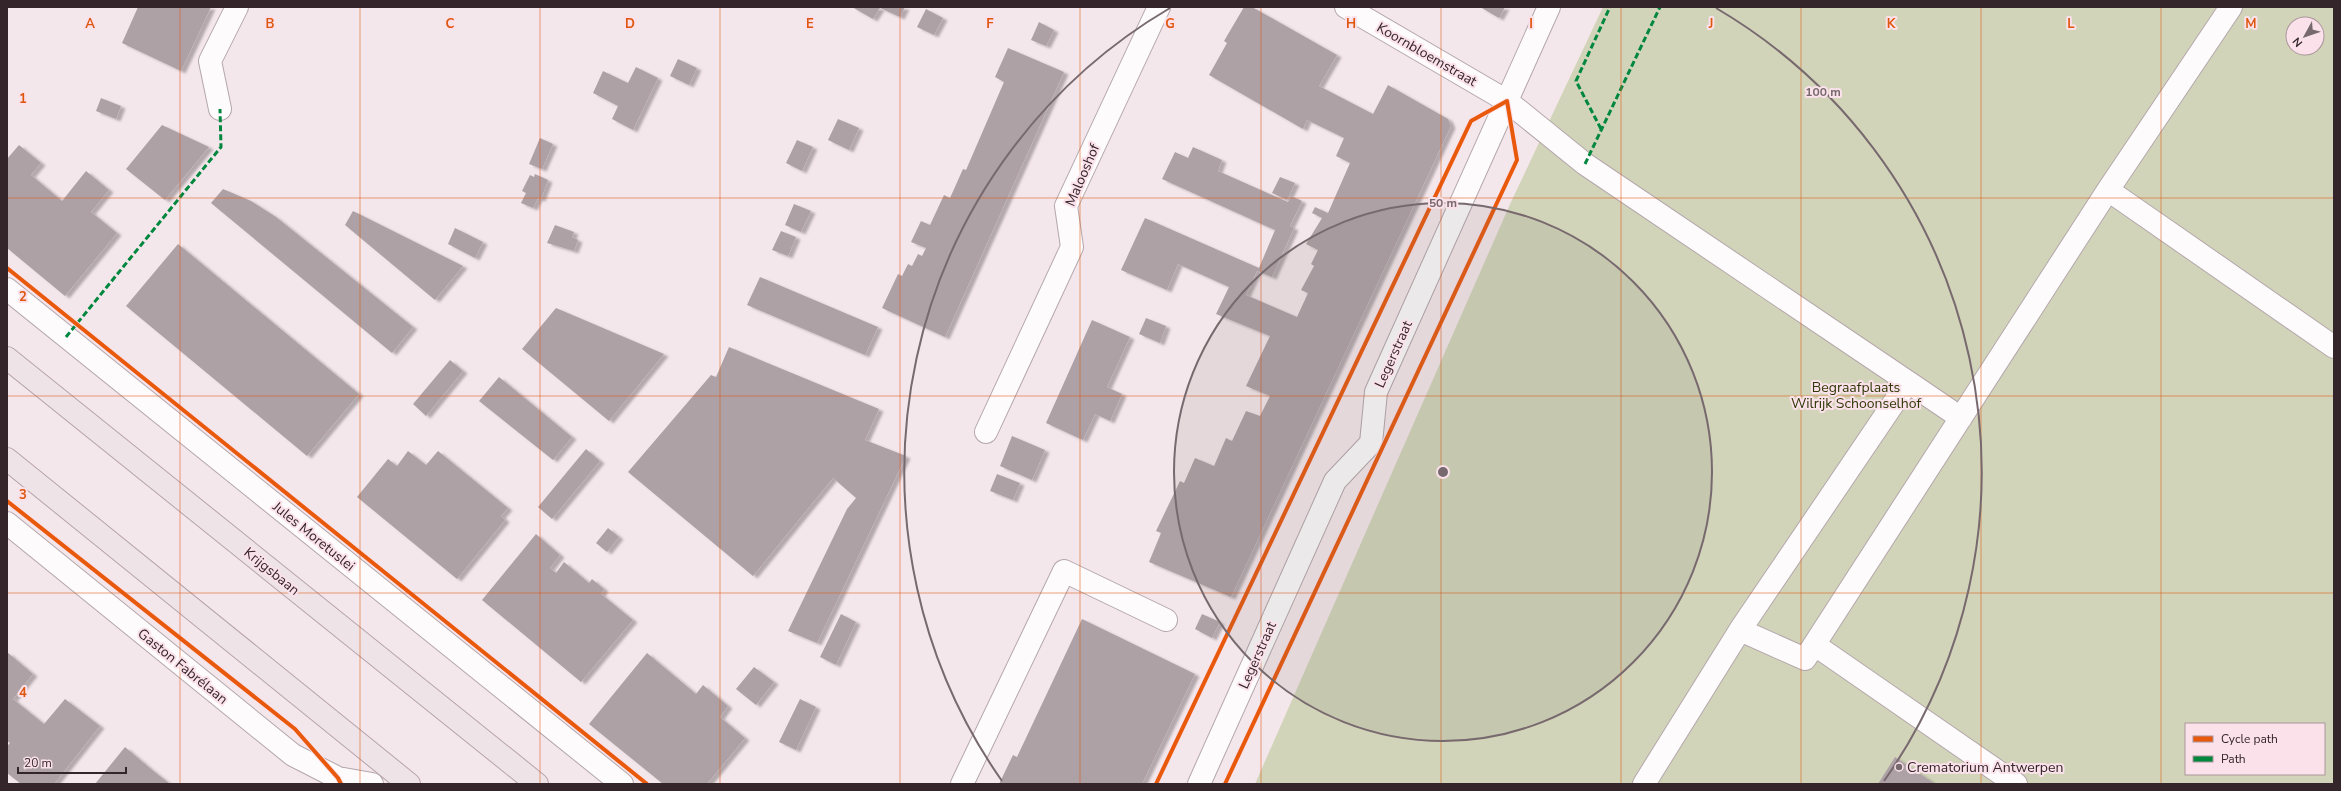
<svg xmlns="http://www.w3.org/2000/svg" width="2341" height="791" font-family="'Nunito Sans',sans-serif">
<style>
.green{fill:#d2d4b9;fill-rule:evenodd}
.building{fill:#aea1a5;filter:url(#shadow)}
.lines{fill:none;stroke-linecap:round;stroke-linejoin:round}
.minor-casing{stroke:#b4a7ac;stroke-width:24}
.major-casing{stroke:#b7a3ab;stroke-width:24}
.minor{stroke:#fdfbfc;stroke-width:22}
.major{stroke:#eee4e8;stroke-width:22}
.quiet{stroke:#00873e;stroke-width:3;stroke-dasharray:6 3;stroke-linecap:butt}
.cycleway-casing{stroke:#fae1ea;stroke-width:6}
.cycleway{stroke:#e8590c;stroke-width:4}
.grid{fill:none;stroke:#df560e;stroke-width:1;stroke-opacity:0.55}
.ring{fill:none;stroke:#77696e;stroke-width:2}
.poi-dot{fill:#77696e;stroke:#fae1ea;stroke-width:1.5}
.labels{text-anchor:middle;stroke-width:4;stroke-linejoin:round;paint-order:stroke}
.street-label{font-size:14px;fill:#34252a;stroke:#fae1ea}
.park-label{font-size:14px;fill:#303907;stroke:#fae1ea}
.poi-label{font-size:14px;fill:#34252a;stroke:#fae1ea;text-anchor:start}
.grid-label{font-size:13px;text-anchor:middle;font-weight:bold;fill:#df560e;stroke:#fae1ea;stroke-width:4;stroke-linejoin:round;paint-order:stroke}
.centre{fill:#77696e;stroke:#fae1ea;stroke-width:2}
.ring-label{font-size:12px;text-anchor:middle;font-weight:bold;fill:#77696e;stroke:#fae1ea;stroke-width:4;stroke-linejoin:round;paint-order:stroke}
</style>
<defs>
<filter id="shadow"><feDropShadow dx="4.5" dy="2.5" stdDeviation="1" flood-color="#0004"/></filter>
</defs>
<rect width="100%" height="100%" fill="#f4e7eb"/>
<path class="green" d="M1603,7H2334V784H1255L1511,202ZM2293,24H2317V48H2293ZM2186,724H2324V774H2186Z"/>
<path class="building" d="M138,7H211L181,71L122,43Z
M852,7H905L900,17L880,8L873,19Z
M1244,7H1252L1337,55L1319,86L1373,114L1388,85L1448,119L1451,126L1231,597L1149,562L1161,533L1156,531L1180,481L1184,483L1195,458L1214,466L1226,438L1232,441L1246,411L1260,416L1270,396L1246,386L1270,336L1216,314L1229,287L1178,264L1167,290L1121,270L1145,218L1259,268L1275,230L1162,179L1175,152L1188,158L1193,147L1222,160L1218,171L1288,202L1291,196L1302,201L1290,226L1294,228L1272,277L1257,271L1246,295L1297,317L1308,293L1301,290L1314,266L1311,264L1318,250L1306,244L1322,218L1312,213L1315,207L1328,213L1350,163L1336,156L1344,138L1307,120L1303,129L1209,75L1227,43L1224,41Z
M1480,7H1505L1499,18Z
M926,9L943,18L934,35L917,27Z
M1039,22L1054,30L1046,46L1031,40Z
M1008,48L1064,72L945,337L882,308L898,274L902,276L908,264L912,266L918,254L922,256L926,248L911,242L921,221L930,225L944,195L950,198L963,169L966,170L1004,82L995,77Z
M678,59L697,68L689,85L670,76Z
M636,67L658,78L633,130L612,119L618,106L593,93L603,71L628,83Z
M101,98L121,106L116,119L96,111Z
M838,119L859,128L849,150L828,140Z
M162,125L209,147L165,200L126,169Z
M540,138L553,144L542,169L529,164Z
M797,140L813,147L802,171L786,163Z
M19,145L41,163L31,175L62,201L86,171L109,190L91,212L117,233L65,296L7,248V159Z
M535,174L548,180L541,199L538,198L533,208L521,203L526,193L522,191L530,175L534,177Z
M1280,177L1295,183L1287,200L1272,193Z
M223,189L251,201L276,217L413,327L392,353L211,203Z
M794,204L811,211L801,232L785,225Z
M353,211L463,266L435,300L345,225Z
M555,225L574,232L572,237L578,240L574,251L547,243Z
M455,228L483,242L475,258L448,244Z
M781,231L796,237L788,256L772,250Z
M178,244L359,394L307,456L126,306Z
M760,277L878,327L865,355L747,305Z
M556,308L664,354L609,421L522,349Z
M1146,318L1166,326L1160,343L1139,334Z
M1092,320L1130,337L1107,387L1122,394L1110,421L1095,414L1083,440L1046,423Z
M729,347L879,409L865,440L906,456L817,643L788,631L847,509L856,498L833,478L753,576L628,472L711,375L716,377Z
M450,360L463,371L426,416L413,404Z
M499,377L572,437L553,460L479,401Z
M1012,436L1045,450L1032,480L1000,466Z
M586,449L600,461L552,519L538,507Z
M408,451L426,465L438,451L508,508L501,516L505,520L457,579L357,497L388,459L397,466Z
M997,474L1020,483L1013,500L990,491Z
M608,528L619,537L607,552L596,543Z
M536,534L560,555L550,568L556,573L564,562L589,583L592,579L604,589L601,594L633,620L581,682L482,600Z
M841,614L856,622L836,665L820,657Z
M1202,614L1220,622L1212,638L1195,629Z
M1082,619L1195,674L1142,784H999L1013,755L1017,757Z
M7,652L33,674L13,699L44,724L65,699L100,726L54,784H21L7,773V746L10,743L7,741Z
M647,653L696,694L703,685L728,706L720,717L745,738L707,784H663L589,724Z
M754,667L774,682L756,705L736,689Z
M800,699L816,707L796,750L779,742Z
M125,747L151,769L170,784H95Z
M1895,757L1935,784H1878Z"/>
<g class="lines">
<defs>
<path id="minor" d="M1346,7L1507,101L1585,164L1908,382L1740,630L1644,784
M220,109L210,61L237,7
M2108,190L2334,347
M7,289L622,784
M1908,382L1961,418
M986,432L1072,247L1066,206L1159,7
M7,523L293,755L338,778L372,784
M1740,630L1805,659L2108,190L2231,7
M1815,645L2016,784
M962,784L1064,571L1166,620
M1199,784L1335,481L1371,443L1376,392L1549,7"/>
<path id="major" d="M7,358L537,784
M7,459L409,784"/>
</defs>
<use href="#minor" class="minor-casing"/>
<use href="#major" class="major-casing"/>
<use href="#minor" class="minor"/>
<use href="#major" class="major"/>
<path class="quiet" d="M1601,129L1576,81L1610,7
M1585,164L1660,7
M66,337L221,147L220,109"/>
<defs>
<path id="cycleway" d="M7,268L647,784
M7,501L295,729L338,778L341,784
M1156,784L1471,121L1507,101L1517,160L1225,784"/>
</defs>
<use href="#cycleway" class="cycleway-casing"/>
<use href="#cycleway" class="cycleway"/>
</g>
<path class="grid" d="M180,7V784M360,7V784M540,7V784M720,7V784M900,7V784M1080,7V784M1261,7V784M1441,7V784M1621,7V784M1801,7V784M1981,7V784M2161,7V784M7,198H2334M7,396H2334M7,593H2334"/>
<circle cx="1443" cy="472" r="269" fill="#77696e" fill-opacity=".12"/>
<g class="ring">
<circle cx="1443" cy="472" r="269"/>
<path d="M1002 781A538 538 0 0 1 1170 8M1716 8A538 538 0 0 1 1884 781"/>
</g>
<circle class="poi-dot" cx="1899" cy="767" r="4"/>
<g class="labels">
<g class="street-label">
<text transform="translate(1427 54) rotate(30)" y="5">Koornbloemstraat</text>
<text transform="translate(1082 175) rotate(-67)" y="5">Malooshof</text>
<text transform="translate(1393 354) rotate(-66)" y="5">Legerstraat</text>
<text transform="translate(314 536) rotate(39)" y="5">Jules Moretuslei</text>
<text transform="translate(272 571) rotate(39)" y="5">Krijgsbaan</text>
<text transform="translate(1257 655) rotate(-66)" y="5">Legerstraat</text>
<text transform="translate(183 666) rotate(39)" y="5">Gaston Fabrélaan</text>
</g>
<g class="park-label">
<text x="1856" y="392">Begraafplaats<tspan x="1856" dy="16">Wilrijk Schoonselhof</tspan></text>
</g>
<g class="poi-label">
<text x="1907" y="772">Crematorium Antwerpen</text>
</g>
</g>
<g class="grid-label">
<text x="90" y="28">A</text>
<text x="270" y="28">B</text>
<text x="450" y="28">C</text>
<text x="630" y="28">D</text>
<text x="810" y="28">E</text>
<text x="990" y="28">F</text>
<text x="1170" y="28">G</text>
<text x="1351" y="28">H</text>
<text x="1531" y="28">I</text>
<text x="1711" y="28">J</text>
<text x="1891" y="28">K</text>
<text x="2071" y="28">L</text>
<text x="2251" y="28">M</text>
<text x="23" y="103">1</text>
<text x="23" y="301">2</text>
<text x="23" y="499">3</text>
<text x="23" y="697">4</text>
</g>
<circle cx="1443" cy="472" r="6" class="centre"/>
<g class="ring-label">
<text x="1823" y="96">100 m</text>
<text x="1443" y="207">50 m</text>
</g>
<rect width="2341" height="791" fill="none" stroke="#34252a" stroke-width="16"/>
<rect x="2185" y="723" width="140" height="52" fill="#fae1ea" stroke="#ab969d"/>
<rect x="2193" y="736" width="20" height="6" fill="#e8590c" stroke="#ab969d"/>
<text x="2221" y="743" font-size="12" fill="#34252a">Cycle path</text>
<rect x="2193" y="756" width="20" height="6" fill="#00873e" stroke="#ab969d"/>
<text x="2221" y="763" font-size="12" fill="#34252a">Path</text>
<g transform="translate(2305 36) rotate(230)"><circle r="19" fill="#fae1ea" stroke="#ab969d"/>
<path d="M0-3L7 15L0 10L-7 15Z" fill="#77696e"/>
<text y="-6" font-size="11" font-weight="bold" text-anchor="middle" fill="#34252a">N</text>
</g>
<path d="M18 767v6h108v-6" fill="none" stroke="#34252a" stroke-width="2"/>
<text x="24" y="767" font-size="12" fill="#34252a" stroke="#fae1ea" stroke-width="3" paint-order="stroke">20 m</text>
</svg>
